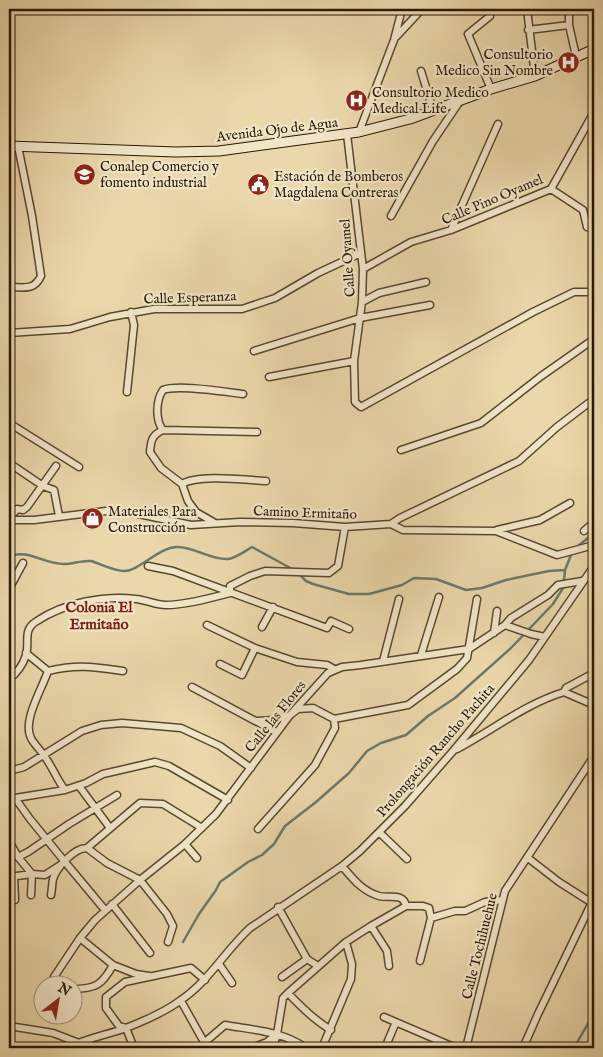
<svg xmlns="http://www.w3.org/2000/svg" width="603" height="1057" font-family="'IM FELL English',serif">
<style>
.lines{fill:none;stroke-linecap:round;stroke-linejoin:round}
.stream{stroke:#6c796a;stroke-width:2.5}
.street-casing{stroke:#594830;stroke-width:9}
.secondary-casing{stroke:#291907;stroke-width:11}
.street{stroke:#f1e5c8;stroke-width:6}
.secondary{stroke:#f1e5c8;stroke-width:9}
.labels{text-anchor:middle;stroke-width:4.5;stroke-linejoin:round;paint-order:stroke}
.poi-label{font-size:14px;fill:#291907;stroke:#f1e5c8;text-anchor:start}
.street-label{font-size:14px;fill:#291907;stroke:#f1e5c8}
.neighbourhood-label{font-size:15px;font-weight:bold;fill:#7a1f14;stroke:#f1e5c8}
</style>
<rect width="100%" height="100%" fill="#ead7aa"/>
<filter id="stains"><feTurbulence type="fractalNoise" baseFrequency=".004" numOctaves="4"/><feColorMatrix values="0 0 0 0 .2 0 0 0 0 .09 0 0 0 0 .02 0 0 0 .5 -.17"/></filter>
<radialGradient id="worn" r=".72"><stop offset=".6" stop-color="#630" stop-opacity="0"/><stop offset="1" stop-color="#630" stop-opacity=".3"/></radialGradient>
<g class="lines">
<path class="stream" d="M578,546L594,533
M9,556C28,549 44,564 64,564C73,564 82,560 91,561C101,564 114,571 124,571C139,571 158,548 176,547C194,546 209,560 228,559C236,558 245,551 252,547L294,570
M298,573L306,581L313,584L349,594H369L402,585L414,578L436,579L466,590L482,588L506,580L549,571L565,570L571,555
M183,942L199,914L216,890L220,882L248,862L262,855L274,844L285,826L316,802L349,773L367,751L381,743L406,735L428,716L455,698L511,648L553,604L563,588L565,571
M574,1048L594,1013"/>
<defs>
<path id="street" d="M527,9L535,76
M569,9V25L576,56
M490,16L468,34L491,89
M528,30L569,25
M396,37L422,9
M421,71L433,110
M359,132L394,40L402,9
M347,134L363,269L362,302L354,361L355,402L361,407L533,312L574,292H594
M551,189L583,210L587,227L594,229
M391,216L433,141L460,101
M451,230L498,124
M363,269L411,242L451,230L551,189L594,112
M9,287C24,287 34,291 41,276L32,216L18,146
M362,302L379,293L426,282
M9,333L70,329L110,317L154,309H242L275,298L318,273L361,253
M254,351L360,318L430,305
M269,377L354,361
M127,392L134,325L131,312
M9,423L79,467
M163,430C155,420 156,400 163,390C178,384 226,392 243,394
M401,450L481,423L540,377L594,339
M9,463L43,486L54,490L59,516
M182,484C199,474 245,480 266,481
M9,519L17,509L23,510L27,507L56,466
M9,520H34L106,511L134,513L191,525L240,522L293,523L345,527L391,524L403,530L496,531L557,555L594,545
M215,523L196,512L188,501L182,484L161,468L150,452C151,440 152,435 163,430L257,432
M391,524L400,518L519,461L557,427L594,399
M497,530L540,520L570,503
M584,531L594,522
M148,566L173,571L327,628L331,621L349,629
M9,589L23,563
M230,593V586L250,576L265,571L329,573L338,566L345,527
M207,625L255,648
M505,625L531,634L545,637
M262,627L273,607
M494,633L497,611
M26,653L48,671
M421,655L439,597
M383,661L399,599
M220,664L242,675L255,648L297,662L327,665L334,669
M9,667L14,675
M48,671C42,689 22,721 31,738C35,746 41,750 45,757C53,768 57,780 65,790
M48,671C78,664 94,667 123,671
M9,679C17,673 23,665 26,655C30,641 22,630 37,621C64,603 104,595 136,599C146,600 156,605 166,605C187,605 210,598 230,593
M192,687L276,732
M564,692L566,688L594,673
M564,692L594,705
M257,721L275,720L290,715L298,709L313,708L334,719L408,705L457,669L467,658L477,599
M457,749C493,730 525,704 564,692
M9,771L24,767L82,731L101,725L122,723L181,728L220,746L251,768
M79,786L110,828
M15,798L30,819L65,862
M9,799L65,790L86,783L103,774L155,762L169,766L228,800
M258,829L315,765L335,728L334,719
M379,832L407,859
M9,841L18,857L32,874L31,895
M185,844L197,858
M87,848L107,863L140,880L167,914L173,926L168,942
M18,857L28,852L69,824L117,795
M528,858L559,882L592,903
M342,866C353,879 362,891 379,896C389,899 403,892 406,906
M14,876L15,900
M9,877L32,874L45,875L65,862L105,910
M51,895C52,890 52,884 53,879C57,867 74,848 87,848L140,803L163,804L202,828
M112,904L150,953
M278,907L307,959L318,966
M431,918L455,911H465L485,902L502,900
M371,926L387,951L389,966
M80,938L113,965L136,974L149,976
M219,964L232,983
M282,977L307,959
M66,984L54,977L80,938L95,920L140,880L185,844L216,814L290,715L328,673L342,667L361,665L469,649L505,625L511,618L548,595L558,585L582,581
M72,989C96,989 102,985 113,965
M288,993C301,1007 314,1020 331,1030
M181,1001L204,1042
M384,1017L456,1048
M9,1026L53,1033L79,1043L81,1048
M68,1048C86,1038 107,1035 126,1028C144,1021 165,1012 181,1000C209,981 225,951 250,928L342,866L360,851L405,806L454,750L529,660L594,566
M134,1048L126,1028L119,1026L106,1008V997L125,982L191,968L205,980
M198,1048L225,1025C253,1030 282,1031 306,1048
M252,1048L267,1042L277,1034L283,998L288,993L346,942L371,926L406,906H423L429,908L431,918L420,961
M272,1048L277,1035
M322,1048L351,979L352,964L346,942
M385,1048L396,1022
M466,1048L505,891L594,756
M523,1048L538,1014L594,898"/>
<path id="secondary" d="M9,146L176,152L219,151L359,132L410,119L491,89L535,76L594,49"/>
</defs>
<use href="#street" class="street-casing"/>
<use href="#secondary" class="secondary-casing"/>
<use href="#street" class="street"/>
<use href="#secondary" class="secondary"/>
</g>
<defs>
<symbol id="hospital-disc" viewBox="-11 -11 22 22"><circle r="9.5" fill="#8f2418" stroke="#f1e5c8"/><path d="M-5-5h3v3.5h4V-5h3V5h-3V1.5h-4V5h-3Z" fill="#fff"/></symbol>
<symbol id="school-disc" viewBox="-11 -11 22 22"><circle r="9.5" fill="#8f2418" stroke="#f1e5c8"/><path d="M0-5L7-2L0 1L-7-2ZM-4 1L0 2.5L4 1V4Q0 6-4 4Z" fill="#fff"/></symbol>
<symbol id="civic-disc" viewBox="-11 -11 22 22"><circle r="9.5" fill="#8f2418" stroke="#f1e5c8"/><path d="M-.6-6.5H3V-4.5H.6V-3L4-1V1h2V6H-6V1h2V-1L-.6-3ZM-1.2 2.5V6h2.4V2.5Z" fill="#fff"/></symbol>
<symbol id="shop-disc" viewBox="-11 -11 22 22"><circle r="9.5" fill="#8f2418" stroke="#f1e5c8"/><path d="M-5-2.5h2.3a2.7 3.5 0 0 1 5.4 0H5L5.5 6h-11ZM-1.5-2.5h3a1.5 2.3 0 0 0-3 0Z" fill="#fff"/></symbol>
</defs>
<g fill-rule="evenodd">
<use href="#hospital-disc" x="556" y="50" width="25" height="25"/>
<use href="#hospital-disc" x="344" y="88" width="25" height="25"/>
<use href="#school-disc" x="72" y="162" width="25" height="25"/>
<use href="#civic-disc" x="246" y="172" width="25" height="25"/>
<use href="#shop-disc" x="80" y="506" width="25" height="25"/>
</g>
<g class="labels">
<g class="poi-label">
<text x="553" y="59" text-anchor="end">Consultorio<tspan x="553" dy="16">Medico Sin Nombre</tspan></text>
<text x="372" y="97">Consultorio Medico<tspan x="372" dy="16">Medical Life</tspan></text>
<text x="100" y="171">Conalep Comercio y<tspan x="100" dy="16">fomento industrial</tspan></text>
<text x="274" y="181">Estación de Bomberos<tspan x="274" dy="16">Magdalena Contreras</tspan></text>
<text x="108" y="516">Materiales Para<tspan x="108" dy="16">Construcción</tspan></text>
</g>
<g class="street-label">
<text transform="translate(277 129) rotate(-7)" y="5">Avenida Ojo de Agua</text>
<text transform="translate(492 199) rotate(-23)" y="5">Calle Pino Oyamel</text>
<text transform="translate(347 258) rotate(-94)" y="5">Calle Oyamel</text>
<text transform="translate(190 297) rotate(-2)" y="5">Calle Esperanza</text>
<text transform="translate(305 512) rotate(2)" y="5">Camino Ermitaño</text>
<text transform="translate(275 716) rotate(-51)" y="5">Calle las Flores</text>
<text transform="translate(435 750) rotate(-49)" y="5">Prolongación Rancho Pachita</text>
<text transform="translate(479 946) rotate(-76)" y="5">Calle Tochihuehue</text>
</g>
<g class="neighbourhood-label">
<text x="99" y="612">Colonia El<tspan x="99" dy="17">Ermitaño</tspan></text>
</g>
</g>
<rect width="603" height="1057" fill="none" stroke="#ead7aa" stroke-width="30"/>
<rect x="10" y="10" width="583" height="1037" fill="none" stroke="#291907" stroke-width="2.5"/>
<rect x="15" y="15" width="573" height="1027" fill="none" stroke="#291907"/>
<g transform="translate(58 1000) rotate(31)"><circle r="24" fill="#f1e5c8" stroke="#a1937b"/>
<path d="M0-4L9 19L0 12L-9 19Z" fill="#8f2418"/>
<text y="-8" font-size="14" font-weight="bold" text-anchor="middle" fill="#291907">N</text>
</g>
<rect width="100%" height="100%" filter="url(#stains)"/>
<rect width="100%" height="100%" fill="url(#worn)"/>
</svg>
